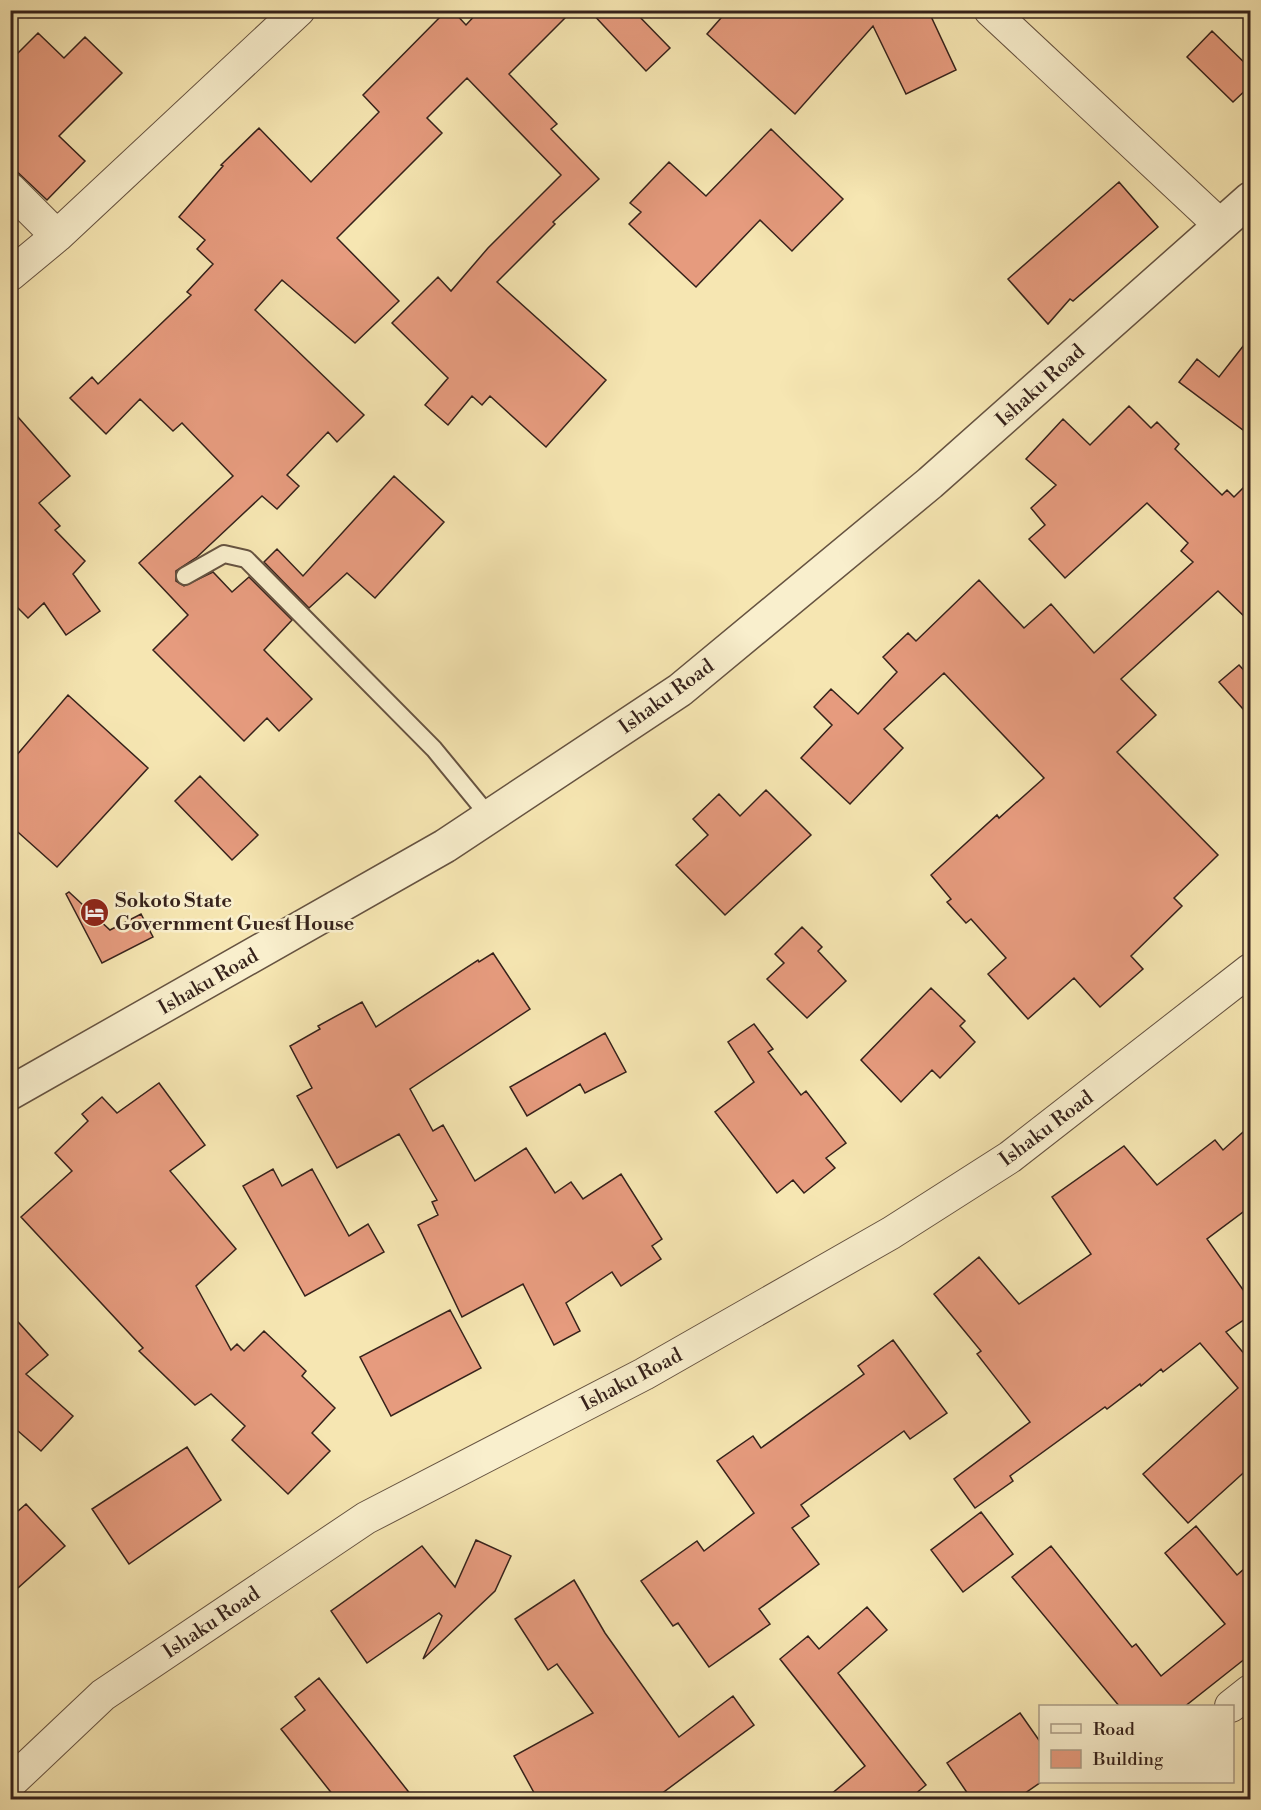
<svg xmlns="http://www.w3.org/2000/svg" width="1261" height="1810" font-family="'Libre Bodoni',serif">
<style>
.building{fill:#e69b7e;stroke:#36221b;stroke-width:1.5}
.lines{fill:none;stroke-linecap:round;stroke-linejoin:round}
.service-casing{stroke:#665341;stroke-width:20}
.minor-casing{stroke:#665341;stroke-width:34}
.tertiary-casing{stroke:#665341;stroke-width:36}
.service{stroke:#f9efcd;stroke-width:16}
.minor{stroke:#f9efcd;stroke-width:32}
.tertiary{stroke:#f9efcd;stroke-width:33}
.labels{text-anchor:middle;stroke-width:5;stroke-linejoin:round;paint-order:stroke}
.street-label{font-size:20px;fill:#36221b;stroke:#f9efcd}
.poi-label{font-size:20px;font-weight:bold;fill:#36221b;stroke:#f9efcd;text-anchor:start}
</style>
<rect width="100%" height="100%" fill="#f6e6b2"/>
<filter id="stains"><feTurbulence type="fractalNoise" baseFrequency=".00333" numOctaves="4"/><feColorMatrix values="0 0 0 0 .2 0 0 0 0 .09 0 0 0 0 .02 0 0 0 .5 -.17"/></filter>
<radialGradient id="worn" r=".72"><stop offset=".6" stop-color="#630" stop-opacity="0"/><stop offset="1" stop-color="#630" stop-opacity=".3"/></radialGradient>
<path class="building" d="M447,10H452L466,25L480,10H573L509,74L557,124L551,129L599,179L553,222L555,224L497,282L606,380L546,447L490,396L482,405L472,396L448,425L425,405L448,378L392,323L438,277L451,291L488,248L561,175L467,78L427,118L442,133L337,238L399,301L355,343L282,280L255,310L364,415L337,442L328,432L287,475L299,486L277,509L262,496L197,557L176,571V581L184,586L213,572L232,592L249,577L292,620L264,650L312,699L279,731L267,718L244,741L153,650L188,615L139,563L233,476L182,423L173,431L140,399L106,434L70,398L92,377L98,384L191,295L187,292L213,264L197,249L205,240L179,217L223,166L221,165L259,128L311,182L379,112L363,95Z
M589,10H633L670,48L646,71Z
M728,10H928L956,70L906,94L873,26L795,114L707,34Z
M1212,31L1251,69V85L1233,102L1187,57Z
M38,33L64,58L85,37L122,73L59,136L85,161L47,200L10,165V61Z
M771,129L843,199L792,251L760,220L696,287L629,224L641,212L630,203L669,162L706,196Z
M1119,182L1158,227L1073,301L1070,299L1048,324L1008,279Z
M1251,336V436L1179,382L1197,359L1219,377Z
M1129,406L1151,428L1157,422L1179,444L1175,449L1222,495L1227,490L1234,497L1251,480V623L1218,591L1121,679L1156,715L1117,752L1218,855L1174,898L1182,906L1131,956L1143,969L1100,1007L1074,978L1028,1019L988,974L1006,958L971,919L966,923L947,902L951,899L931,875L997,815L999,818L1044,778L944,673L884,729L903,748L850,804L801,758L832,725L814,707L831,689L858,714L897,672L883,657L908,633L916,641L979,580L1024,628L1051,604L1094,653L1193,562L1181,551L1188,543L1147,503L1065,578L1029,539L1045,525L1031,508L1056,485L1026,459L1063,419L1090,445Z
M10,408L70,476L39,503L60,526L55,530L85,561L73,574L100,611L66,635L44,603L28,618L10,600Z
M394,476L444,522L375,598L347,573L309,608L264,562L277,549L303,576Z
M1239,665L1251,678V718L1219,682Z
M68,695L148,768L57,867L10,825V763Z
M200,776L258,835L232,860L175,801Z
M766,790L811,835L725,915L676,865L708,835L693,819L719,794L740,816Z
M69,892L110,930L141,914L153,937L102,963L66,894Z
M802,927L822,947L818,951L846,981L807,1018L767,979L784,963L775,954Z
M493,953L530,1009L410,1089L433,1131L443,1125L475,1181L526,1148L555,1193L571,1182L583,1199L621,1174L662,1239L652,1246L661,1259L621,1286L612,1272L566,1303L580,1331L554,1345L523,1284L462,1317L418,1225L438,1215L432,1202L437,1200L399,1134L337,1168L297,1096L312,1088L290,1046L320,1029L318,1026L362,1002L376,1027L478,960L479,962Z
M931,988L965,1021L960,1026L975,1042L940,1078L932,1070L901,1102L861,1060Z
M754,1024L773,1049L768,1052L801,1095L806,1091L846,1143L826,1158L835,1168L804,1193L793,1180L777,1193L715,1112L754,1082L728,1042Z
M605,1033L626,1072L585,1093L580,1084L527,1116L510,1087Z
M159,1083L205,1145L170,1171L236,1249L196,1286L231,1350L237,1344L244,1351L264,1331L306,1371L302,1376L335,1408L312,1433L330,1451L288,1494L232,1440L245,1426L211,1394L195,1405L139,1351L143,1348L21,1217L72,1171L55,1153L88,1121L82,1114L102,1097L117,1113Z
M1251,1125V1206L1207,1239L1251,1301V1315L1226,1332L1251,1362V1466L1188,1523L1143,1474L1238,1388L1200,1343L1163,1372L1161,1369L1141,1386L1140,1384L1107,1409L1105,1407L1010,1476L1013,1481L975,1508L954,1479L1030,1422L977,1354L981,1351L934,1294L979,1257L1019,1304L1091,1254L1052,1197L1124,1146L1157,1185L1215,1140L1223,1150Z
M273,1169L282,1186L312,1169L349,1236L368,1224L384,1252L305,1296L243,1186Z
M450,1310L481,1368L391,1416L360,1357Z
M10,1313L48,1355L26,1374L73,1416L41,1451L10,1424Z
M893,1340L947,1413L910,1439L904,1431L801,1505L809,1516L792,1528L819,1564L759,1609L770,1624L709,1667L678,1623L673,1626L641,1581L697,1541L704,1551L754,1513L717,1461L753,1436L761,1448L864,1374L858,1366Z
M187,1447L221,1500L129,1564L92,1509Z
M26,1504L65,1546L10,1595V1518Z
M981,1512L1013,1554L963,1592L931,1550Z
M1196,1526L1237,1575L1251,1563V1654L1184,1707H1120L1012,1577L1051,1546L1132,1647L1136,1644L1161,1676L1225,1624L1165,1553Z
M476,1540L511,1556L495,1591L423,1659L442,1616L439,1613L367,1663L331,1611L422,1546L455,1587Z
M574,1580L605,1633L679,1737L733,1696L754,1725L653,1800H538L514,1756L593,1713L557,1664L548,1670L515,1619Z
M867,1607L887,1630L838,1673L926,1785L908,1800H824L865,1766L780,1659L808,1636L819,1649Z
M319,1678L415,1800H337L281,1729L305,1710L295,1697Z
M1020,1713L1041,1743V1782L1015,1800H972L947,1763Z"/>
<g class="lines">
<defs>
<path id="service" d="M185,576L224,554L246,559L434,749L489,816"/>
<path id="minor" d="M990,10L1220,225
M10,189L57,236
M10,275L57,236L299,10
M1231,1706L1250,1691
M10,1783L103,1695L366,1518L644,1374L891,1233L1010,1157L1250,970"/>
<path id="tertiary" d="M10,1093L445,846L680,690L930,483L1250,199"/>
</defs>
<use href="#service" class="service-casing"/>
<use href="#minor" class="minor-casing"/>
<use href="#tertiary" class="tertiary-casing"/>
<use href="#service" class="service"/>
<use href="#minor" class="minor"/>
<use href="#tertiary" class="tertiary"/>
</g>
<defs>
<symbol id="hotel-disc" viewBox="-11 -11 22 22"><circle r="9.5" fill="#8f2418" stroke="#f9efcd"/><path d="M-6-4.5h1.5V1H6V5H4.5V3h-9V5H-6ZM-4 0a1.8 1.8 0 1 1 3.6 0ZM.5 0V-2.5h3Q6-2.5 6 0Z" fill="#fff"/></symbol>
</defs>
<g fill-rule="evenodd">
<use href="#hotel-disc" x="78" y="896" width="33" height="33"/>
</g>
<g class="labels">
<g class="street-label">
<text transform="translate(1040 385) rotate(-42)" y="7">Ishaku Road</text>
<text transform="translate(666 696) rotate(-36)" y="7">Ishaku Road</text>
<text transform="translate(208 981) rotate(-30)" y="7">Ishaku Road</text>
<text transform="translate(1046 1128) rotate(-37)" y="7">Ishaku Road</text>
<text transform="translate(631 1379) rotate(-28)" y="7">Ishaku Road</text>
<text transform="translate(211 1622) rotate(-34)" y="7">Ishaku Road</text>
</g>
<g class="poi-label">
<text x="115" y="907">Sokoto State<tspan x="115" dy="23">Government Guest House</tspan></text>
</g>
</g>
<rect width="1261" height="1810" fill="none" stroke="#f6e6b2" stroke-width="36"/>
<rect x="12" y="12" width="1237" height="1786" fill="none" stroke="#36221b" stroke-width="3"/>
<rect x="18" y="18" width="1225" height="1774" fill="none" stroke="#36221b" stroke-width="1.5"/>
<rect x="1039" y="1705" width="195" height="78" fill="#f9efcd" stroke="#ab9d86" stroke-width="1.5"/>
<rect x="1051" y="1724" width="30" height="9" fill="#f9efcd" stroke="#ab9d86" stroke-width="1.5"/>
<text x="1093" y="1735" font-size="18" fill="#36221b">Road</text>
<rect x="1051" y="1750" width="30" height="18" fill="#e69b7e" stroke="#ab9d86" stroke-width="1.5"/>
<text x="1093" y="1765" font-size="18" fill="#36221b">Building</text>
<rect width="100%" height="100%" filter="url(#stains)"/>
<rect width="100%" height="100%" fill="url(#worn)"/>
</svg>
